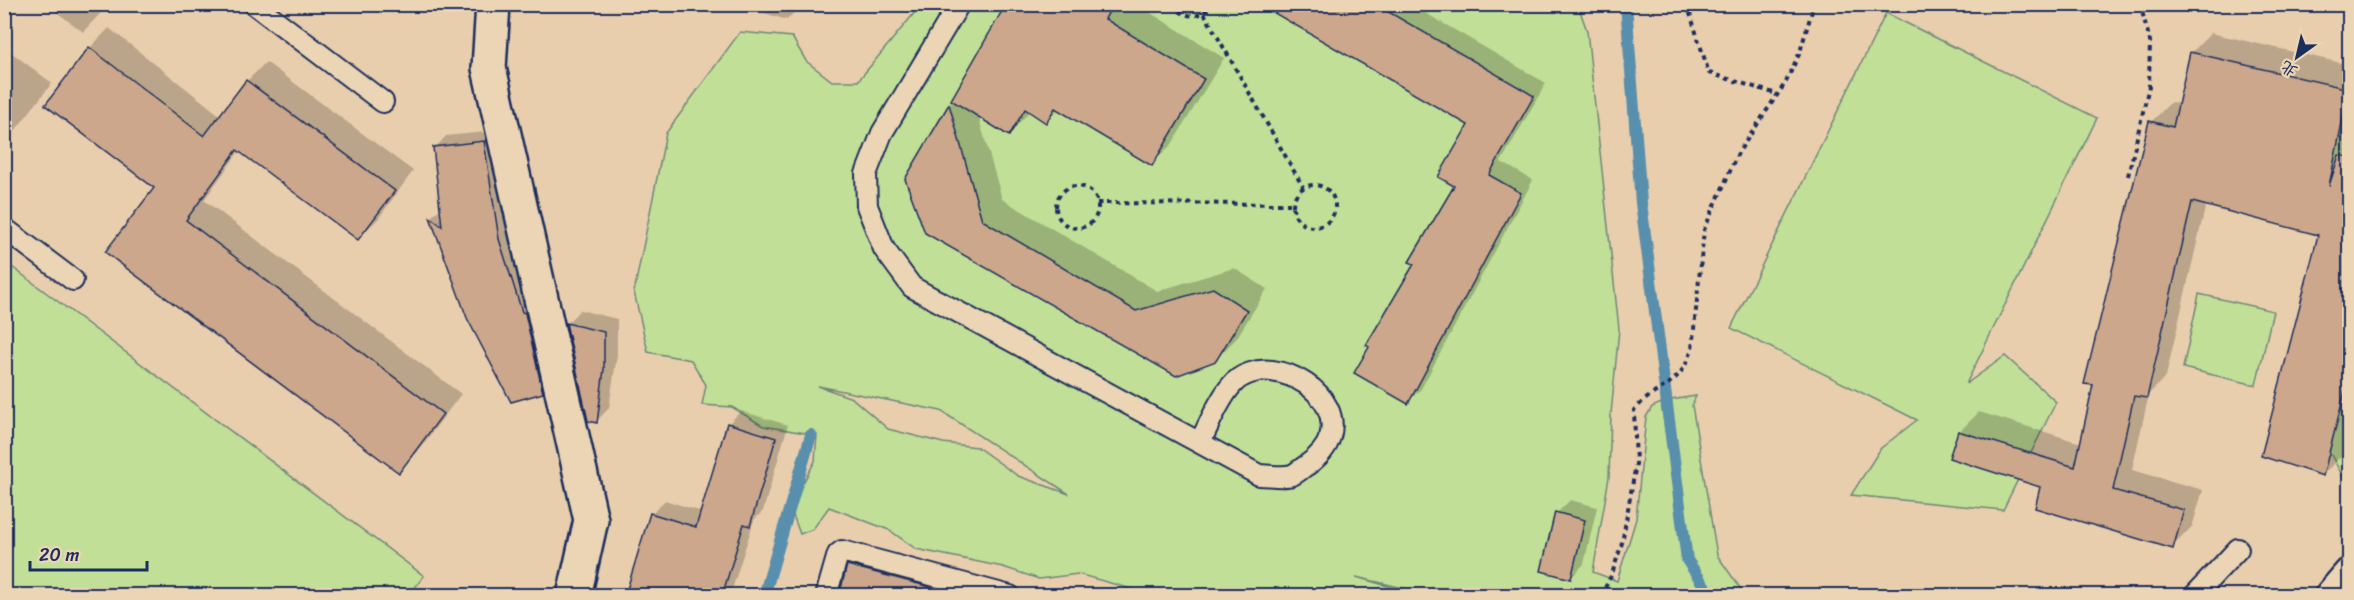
<svg xmlns="http://www.w3.org/2000/svg" width="2354" height="600" font-family="Sriracha,'LXGW WenKai TC',sans-serif">
<style>
.green{fill:#c1df97;stroke:#6e877a;stroke-width:1.5;fill-rule:evenodd}
.shadow{fill:#0003}
.lines{fill:none;stroke-linecap:round;stroke-linejoin:round}
.stream{stroke:#598fad;stroke-width:12}
.building{fill:#cca78c;stroke:#1b2f5e;stroke-width:1.5}
.service-casing{stroke:#1b2f5e;stroke-width:24}
.minor-casing{stroke:#1b2f5e;stroke-width:38}
.path{stroke:#1b2f5e;stroke-width:4;stroke-dasharray:4.5 4.5;stroke-linecap:butt}
.service{stroke:#ebd5b4;stroke-width:20}
.minor{stroke:#ebd5b4;stroke-width:33}
</style>
<rect width="100%" height="100%" fill="#e9cead"/>
<filter id="ink" filterUnits="userSpaceOnUse"><feTurbulence type="fractalNoise" baseFrequency=".0167" numOctaves="2"/><feDisplacementMap in="SourceGraphic" scale="12" xChannelSelector="R" yChannelSelector="G"/><feConvolveMatrix kernelMatrix="1 2 1 2 8 2 1 2 1" color-interpolation-filters="sRGB"/></filter>
<g filter="url(#ink)">
<path class="green" d="M921,5H1578L1587,31L1619,329L1611,414L1609,477L1593,572L1617,581L1636,519L1646,417L1652,407L1661,403L1685,562L1708,595L1438,596L1356,577L1419,595H1153L1078,574L1039,579L1003,567L916,549L889,530L829,507L813,529L800,534L790,507L815,461L817,435L763,426L732,407L702,405L706,385L691,360L648,352L634,292L666,133L740,32L792,37L806,61L832,81H858ZM818,386L941,411L1069,494L1018,476L977,447L943,443L888,429L852,398Z
M1886,13L2097,118L1966,384L2005,356L2056,402L2003,510L1851,495L1881,448L1917,420L1731,328Z
M2349,101V206L2311,200L2329,123Z
M4,261L424,576L409,595H5Z
M2199,294L2273,311L2256,385L2183,368Z
M2349,388V488L2311,418L2347,394Z
M1696,396L1692,405L1717,555L1745,595H1716L1690,558L1671,400Z"/>
<path class="shadow" d="M46,4H109L83,32Z
M734,4H802L787,20Z
M1007,4H1136L1224,58L1172,144L1151,164L1059,108L1046,121L1030,111L1009,134L978,115L1002,199L1157,291L1234,268L1267,289L1236,339L1215,360L907,180Z
M1262,4H1410L1546,83L1501,162L1533,180L1421,389L1408,402L1416,264L1456,185L1470,124Z
M109,28L221,116L247,81L266,62L413,171L378,219L358,238L240,150L204,200L461,394L418,451L399,471L156,187L47,105L90,48Z
M2211,33L2350,65V427L2342,455L2322,475L2320,234L2206,204L2166,376L2149,394L2132,470L2203,490L2192,527L2172,547L2042,486L1959,432L1979,412L2081,443L2151,122L2171,102L2180,104L2191,53Z
M4,47L52,83L4,145Z
M495,131L554,380L542,391L468,317L431,217L442,207L435,148L446,136Z
M580,310L617,319V355L609,408L596,422L567,323Z
M741,411L788,425L763,511L754,520L730,596H627L652,514L665,500L702,512L728,424Z
M1570,500L1597,507L1584,564L1571,578L1557,513Z
M862,552L900,563L891,596H839L849,566Z"/>
<g class="lines">
<path class="stream" d="M1626,4L1641,203L1687,560L1711,596
M764,596L811,435"/>
</g>
<path class="building" d="M1006,4H1113L1105,19L1204,79L1152,166L1055,108L1046,123L1025,109L1009,136L951,100Z
M1259,4H1375L1534,96L1489,175L1521,193L1408,404L1354,373L1369,347L1366,345L1414,264L1409,262L1454,186L1438,177L1468,125Z
M89,47L204,136L246,80L395,191L358,240L237,150L186,220L443,414L399,473L105,252L154,188L45,105Z
M2190,52L2349,89L2329,186L2339,155L2349,157V376L2323,476L2261,456L2318,235L2192,202L2147,398L2134,396L2113,490L2184,510L2173,549L2035,508L2040,487L1949,458L1958,431L2075,467L2093,385L2084,384L2149,121L2173,127Z
M949,104L982,220L1136,311L1213,288L1247,310L1216,361L1176,376L925,233L905,179Z
M484,141L499,239L522,312L525,313L543,393L511,402L467,318L430,217L442,226L433,147Z
M566,323L604,332V369L597,423L588,421Z
M727,423L776,438L750,526L744,524L722,596H625L650,513L696,527Z
M1555,512L1585,520L1571,579L1541,571Z
M847,565L930,587L928,596H839Z"/>
<g class="lines">
<defs>
<path id="service" d="M254,4L383,102
M959,4L882,133L866,174L867,206L884,249L912,287L1259,475C1269,475 1283,478 1292,475C1297,473 1302,468 1307,465C1358,430 1322,378 1272,371C1258,369 1240,374 1231,386C1218,401 1209,425 1200,442
M4,228L73,280
M826,596L838,554L842,551L1010,596
M2194,596L2238,549"/>
<path id="minor" d="M493,4L489,68L591,520L574,596
M2332,596L2350,575"/>
</defs>
<use href="#service" class="service-casing"/>
<use href="#minor" class="minor-casing"/>
<path class="path" d="M1173,4C1183,19 1202,20 1211,4
M1687,4L1709,73L1777,94
M1204,13L1303,187
M2128,176L2149,86L2150,41L2140,4
M1293 206a21 21 0 1 1 42 0a21 21 0 1 1-42 0Z
M1056 207a21 21 0 1 1 42 0a21 21 0 1 1-42 0Z
M1097,203L1290,204
M1601,596L1612,574L1622,543L1636,464L1634,410C1658,384 1680,388 1692,349L1704,230L1738,153L1786,82L1800,52L1814,4"/>
<use href="#service" class="service"/>
<use href="#minor" class="minor"/>
</g>
</g>
<rect width="2354" height="600" fill="none" stroke="#ebd5b4" stroke-width="24"/>
<rect x="12" y="12" width="2330" height="576" fill="none" stroke="#1b2f5e" stroke-width="2" filter="url(#ink)"/>
<g transform="translate(2297 57) rotate(214)" stroke="#ebd5b4" stroke-width="4.5" paint-order="stroke">
<path d="M0-4.5L10 22L0 15L-10 22Z" fill="#1b2f5e"/>
<text y="-9" font-size="16" font-weight="bold" text-anchor="middle" fill="#1b2f5e">北</text>
</g>
<path d="M30 561v9h117v-9" fill="none" stroke="#1b2f5e" stroke-width="3"/>
<text x="39" y="561" font-size="18" fill="#1b2f5e" stroke="#ebd5b4" stroke-width="4.5" paint-order="stroke">20 m</text>
</svg>
